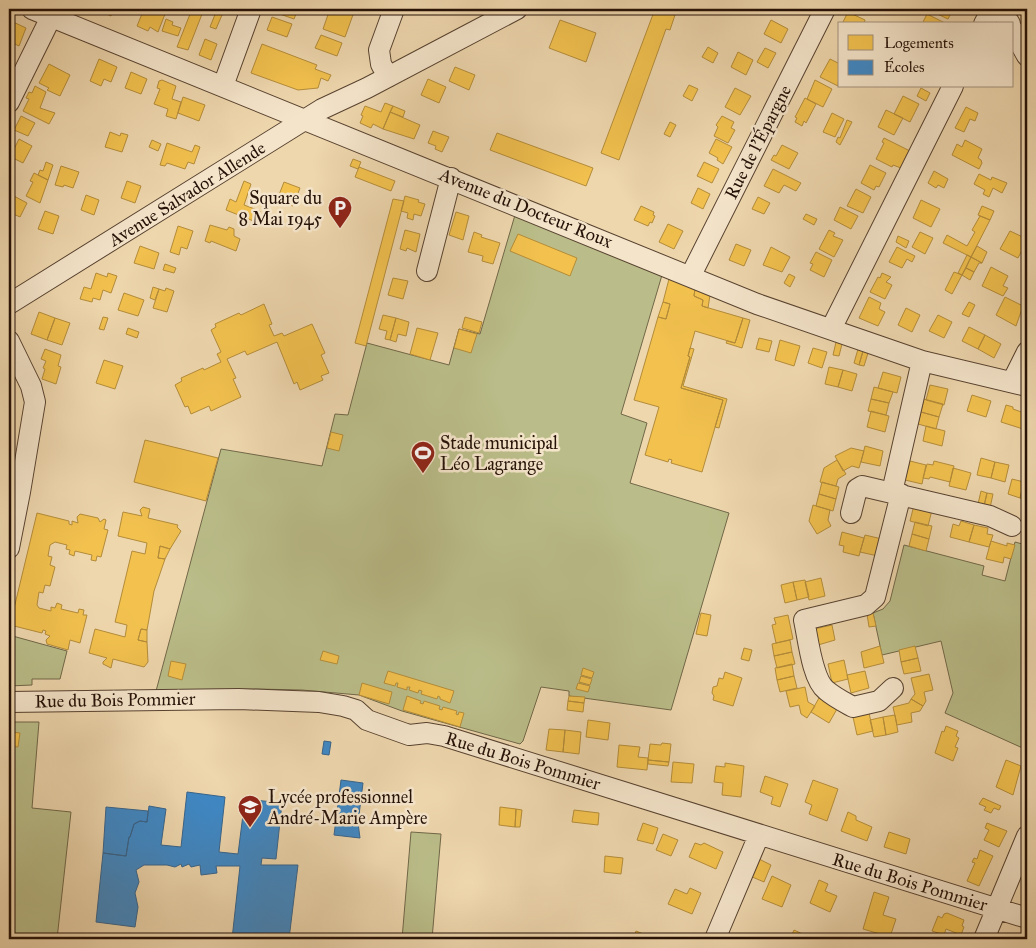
<svg xmlns="http://www.w3.org/2000/svg" width="1036" height="948" font-family="'IM FELL Great Primer',serif">
<style>
.green{fill:#babd89;stroke:#706748}
.homes{fill:#f2c14e;stroke:#b48c39}
.schools{fill:#3f88c5;stroke:#37648c}
.lines{fill:none;stroke-linecap:round;stroke-linejoin:round}
.minor-casing{stroke:#574230;stroke-width:22}
.minor{stroke:#f4e4ca;stroke-width:20}
.labels{text-anchor:middle;stroke-width:5;stroke-linejoin:round;paint-order:stroke}
.street-label{font-size:18px;fill:#251107;stroke:#f4e4ca}
.poi-label{font-size:18px;fill:#251107;stroke:#f4e4ca;text-anchor:start}
</style>
<rect width="100%" height="100%" fill="#eed6ad"/>
<filter id="stains"><feTurbulence type="fractalNoise" baseFrequency=".004" numOctaves="4"/><feColorMatrix values="0 0 0 0 .2 0 0 0 0 .09 0 0 0 0 .02 0 0 0 .5 -.17"/></filter>
<radialGradient id="worn" r=".72"><stop offset=".6" stop-color="#630" stop-opacity="0"/><stop offset="1" stop-color="#630" stop-opacity=".3"/></radialGradient>
<path class="green" d="M515,215L662,275L621,414L647,423L630,483L729,513L671,710L569,696V691L541,687L523,741L520,744L402,711L359,695L302,690L256,689L156,691L221,449L322,466L335,414L348,415L367,343L449,365L459,329L480,334Z
M1015,542L1026,545L1025,552H1027V750L945,713L953,693L941,641L882,655L873,613L883,609L890,601L904,545L984,566L982,575L1005,581Z
M9,635L67,651L60,679H32V685L9,686Z
M9,722H39L32,808L71,812L57,939H9Z
M411,832L441,834L432,939H402Z"/>
<path class="homes" d="M95,9H114L111,16Z
M144,9H151L165,14L158,32L150,27L148,31L137,26Z
M192,9H204L188,50L177,47Z
M275,9H298L294,19L274,12Z
M330,9H346L354,12L345,37L323,29Z
M655,9H677L670,30L666,29L619,160L601,153Z
M932,9H953L948,19L931,11Z
M216,12L222,15L216,29L210,27Z
M848,12L865,20L864,24H842Z
M927,14L945,23V24H922Z
M272,17L292,24L287,37L267,30Z
M166,19L173,22L172,25L181,28L178,36L162,31Z
M9,20L26,28L19,46L9,41Z
M560,20L596,33L586,62L549,48Z
M771,20L788,29L781,43L764,34Z
M321,35L342,43L337,56L315,48Z
M205,39L217,44L211,60L199,55Z
M262,44L317,65L315,69L331,75L328,81L321,78L318,88L298,90L251,73Z
M708,47L718,53L713,63L702,57Z
M765,48L776,53L768,68L757,62Z
M738,52L753,60L746,75L731,67Z
M99,59L117,67L111,82L104,79L101,86L90,81Z
M830,59L840,64L838,86L820,77Z
M49,64L70,75L60,96L47,90L49,88L39,83Z
M455,67L475,75L469,90L449,81Z
M131,72L147,79L141,94L125,88Z
M428,79L446,87L439,103L421,95Z
M162,80L176,86L172,99L181,102L176,119L166,116L168,109L154,104L160,89L157,88L159,81Z
M815,80L832,89L823,107L807,99Z
M689,85L698,89L692,101L683,96Z
M35,86L46,92L40,108L55,113L49,124L23,111L29,99L26,98L29,92L32,93Z
M735,88L751,96L740,115L725,107Z
M921,88L930,93L926,101L917,96Z
M903,96L919,104L910,122L894,114Z
M183,97L205,105L199,121L178,113Z
M805,98L816,104L806,123L804,121L802,126L795,122L797,118L795,117Z
M385,103L393,106L383,129L373,124L371,128L360,123L363,116L361,115L365,106L381,112Z
M393,106L405,111L403,117L390,112Z
M966,107L978,113L975,121L970,119L964,132L955,128Z
M886,110L903,118L894,135L878,127Z
M390,112L420,125L414,139L383,129Z
M832,113L844,119L835,137L823,132Z
M21,116L35,123L28,136L14,130Z
M722,116L734,122L731,128L735,130L728,143L714,136L718,127L716,125Z
M847,120L852,122L840,145L836,142L838,137L840,138Z
M670,122L676,125L670,137L664,134Z
M433,131L449,137L442,152L435,149L436,146L428,143Z
M110,132L120,136L121,133L128,135L122,152L105,147Z
M497,133L593,168L586,186L490,150Z
M884,138L910,151L901,168L893,165L892,167L876,159L884,143L882,142Z
M19,139L32,146L23,163L9,156L10,147L14,149Z
M716,139L732,147L723,164L717,160L718,158L709,153Z
M152,140L161,144L158,151L149,147Z
M965,140L982,149L978,158L981,160L982,163L979,169L952,155L957,144L962,147Z
M167,143L192,152L195,145L200,147L194,164L188,162L185,169L167,163L165,166L160,165Z
M782,145L798,153L789,169L771,160L774,155L776,156Z
M353,159L361,162L358,169L350,166Z
M46,162L53,165L48,180L38,175L40,170L43,171Z
M704,162L719,169L712,183L697,176Z
M870,165L886,173L879,187L876,186L874,190L861,183Z
M61,166L79,172L73,188L64,185L63,187L55,185Z
M359,167L395,181L391,191L355,177Z
M773,169L801,183L796,191L784,185L779,193L764,186Z
M934,171L948,179L944,188L938,185L936,188L928,183Z
M34,173L48,180L40,203L26,196L33,182L30,181Z
M979,174L991,180L992,177L1007,183L1002,193L993,188L989,197L983,194L985,190L974,184Z
M127,181L141,186L135,203L121,198Z
M244,181L251,184L244,205L260,211L256,222L226,210L230,199L236,202Z
M284,182L300,188L293,206L277,200Z
M698,188L710,194L703,209L691,203Z
M856,189L871,197L863,213L847,206Z
M12,195L27,203L20,217L9,212V203Z
M86,195L99,200L94,215L81,210Z
M405,196L419,200L418,202L425,204L421,216L414,214L413,220L407,218L408,213L401,211Z
M758,197L770,203L764,214L752,209Z
M393,199L404,201L366,346L355,343Z
M921,200L940,209L931,227L913,218Z
M641,206L654,212L653,215L655,216L652,223L650,222L648,226L634,220Z
M982,206L994,211L990,220L978,215Z
M840,207L858,216L851,229L834,220Z
M45,211L59,216L53,234L38,229Z
M456,212L469,216L463,240L449,235Z
M806,214L817,219L814,225L803,219Z
M980,216L990,220L971,257L943,243L947,235L967,246L975,232L972,230Z
M668,224L683,231L674,249L659,242Z
M210,225L227,230L229,227L234,229V236L240,239L236,251L211,241L210,243L205,241Z
M178,226L193,231L187,249L181,247L179,255L170,252Z
M405,230L420,234L416,252L407,248L406,251L400,249Z
M829,230L835,233L833,236L843,240L834,257L819,249Z
M1010,231L1027,239L1026,250L1023,248L1018,258L1000,249Z
M474,232L482,235L481,237L500,243L493,264L482,261L483,256L468,252Z
M920,232L933,238L925,254L912,247Z
M518,234L577,258L570,276L510,251Z
M898,236L909,241L906,248L896,242Z
M736,244L751,250L744,266L729,260Z
M140,246L159,253L154,269L134,263Z
M977,246L987,252L982,263L971,257Z
M771,247L790,257L782,272L763,265Z
M897,247L915,256L912,262L907,259L902,268L889,262Z
M816,252L832,260L824,277L810,270L813,264L810,263Z
M967,255L971,257L962,275L958,273Z
M971,257L982,263H979L974,272L966,268Z
M165,264L176,268L174,273L163,270Z
M991,267L1008,276L1003,286L1008,288L1003,296L982,286Z
M966,268L974,272L970,280L962,275Z
M954,272L962,275L952,294L945,290Z
M96,273L107,277L108,273L117,276L111,293L103,290L100,300L93,298L92,302L80,299L84,287L91,289Z
M882,273L891,277L886,282L892,285L885,299L870,292L878,277L880,278Z
M789,274L795,277L790,287L784,283Z
M393,278L408,281L403,299L388,295Z
M669,279L695,289L694,296L703,300L702,306L743,318L735,343L695,331L688,356L690,357L681,388L723,400L702,472L671,463L672,460L669,459L668,462L645,455L659,407L634,400L658,317L666,319L670,304L663,302Z
M153,287L159,289L155,300L150,298Z
M166,288L174,291L167,312L153,308L159,289L165,291Z
M695,289L710,295L708,308L702,306L703,300L694,296Z
M124,293L144,300L138,316L118,310Z
M869,297L881,303L879,309L885,312L878,326L859,318Z
M1005,297L1023,306L1016,326L996,315Z
M663,302L670,304L666,319L658,317Z
M969,302L975,305L969,317L962,314Z
M264,304L272,324L269,325L274,336L282,333L284,336L312,324L325,353L321,355L329,373L321,376L323,380L300,390L297,382L294,384L277,342L247,355L245,351L227,359L236,378L233,379L241,397L211,411L209,406L191,414L188,406L185,407L175,385L182,381L181,378L203,368L204,370L221,362L217,354L221,352L211,330L216,327L215,324L239,313L241,315Z
M906,308L920,315L912,332L898,325Z
M39,312L55,318L47,340L31,334Z
M383,315L396,318L390,340L385,339L387,331L379,329Z
M938,315L952,322L944,338L929,331Z
M103,317L108,318L104,330L99,329Z
M465,317L482,322L479,333L462,328Z
M55,318L70,323L62,345L47,340Z
M396,318L409,322L406,336L398,334L396,342L390,340Z
M743,318L750,320L742,348L726,343L727,341L735,343Z
M969,327L985,335L978,349L962,341Z
M128,328L139,332L137,338L126,334Z
M417,328L438,333L430,360L410,354Z
M459,329L477,334L471,353L454,348Z
M985,335L1001,344L994,358L978,349Z
M759,338L772,341L769,352L756,349Z
M780,340L800,346L794,366L775,360Z
M836,342L842,344L839,356L833,355Z
M690,348L694,349L683,386L727,399L719,428L715,427L723,400L681,388L690,357L688,356Z
M813,348L827,352L822,368L808,363Z
M45,349L61,355L58,366L61,367L56,384L42,379L45,369L43,368L46,361L41,359Z
M858,349L863,351L859,365L854,363Z
M863,351L868,353L864,366L859,365Z
M104,360L123,366L115,389L96,383Z
M829,367L843,370L838,387L825,384Z
M843,370L857,374L852,391L838,387Z
M883,372L901,377L897,393L878,388Z
M930,385L948,389L944,405L926,400Z
M874,387L893,392L889,403L871,399Z
M972,395L991,401L986,417L967,411Z
M871,399L889,403L886,415L868,411Z
M924,399L943,404L939,417L921,412Z
M1006,405L1013,407V409L1027,414L1023,429L1001,422Z
M871,411L889,416L885,432L867,427Z
M921,412L939,417L936,429L918,424Z
M926,426L945,431L942,446L923,441Z
M331,432L343,435L339,451L327,448Z
M145,440L218,458L206,501L134,482Z
M865,446L883,451L880,466L861,462Z
M851,448L864,451L859,468L852,466L843,471L835,456Z
M981,458L995,462L991,478L977,475Z
M837,460L846,474L838,479L836,486L820,482L824,468Z
M910,461L926,465L922,484L905,480Z
M934,461L954,466L950,482L930,477L929,479L923,478L927,464L933,465Z
M995,462L1009,465L1005,482L991,478Z
M953,468L971,473L966,490L949,486Z
M1012,479L1024,482L1020,498L1008,494Z
M822,482L839,487L836,499L819,494Z
M1024,482L1027,483V500L1020,498Z
M981,491L987,493L984,506L978,504Z
M987,493L993,494L990,508L984,506Z
M819,494L836,499L833,511L816,506Z
M813,505L830,510L828,520L831,526L817,534L809,521Z
M914,505L932,510L928,526L910,521Z
M143,507L150,509L148,518L178,525L177,527L181,531L170,549L160,546L158,558L165,559L154,591L147,630L141,629L138,640L147,642L148,662L144,667L113,659L111,668L103,664V662L107,658L89,653L95,629L125,637L127,625L115,622L132,551L145,554L147,543L118,536L123,512L142,516L140,510Z
M37,513L69,521V524L72,525V521L78,523L77,517L80,514L98,518L100,522L104,519L106,520L104,529L108,530L101,557L97,556L96,561L91,560L92,555L75,551L74,556L69,554L70,550L66,549L67,545L55,542L50,545L48,556L52,557L50,565L55,567L50,586L45,585L43,593L39,592L37,605L39,608L51,611V607L55,608L57,603L62,605L61,609L78,613L79,609L84,610L83,615H87L80,643L70,640L68,650L47,644L46,640L50,636L45,634L46,631L43,630L42,633L10,625Z
M961,521L974,525L969,542L950,537L953,524L959,526Z
M915,522L932,526L929,539L912,534Z
M974,525L988,528L987,534L993,535L989,547L969,542Z
M842,532L864,538L859,556L843,552L844,546L839,545Z
M912,534L929,539L926,551L909,546Z
M865,535L882,539L878,556L860,552Z
M991,541L1007,546V543L1015,545L1011,559L1004,557L1003,563L986,559Z
M160,546L170,549L165,559L158,558Z
M821,578L825,596L809,600L805,582Z
M805,580L809,597L797,600L793,582Z
M793,582L797,600L785,603L781,585Z
M701,613L711,615L707,636L696,634Z
M873,613L876,626L869,627L867,614Z
M788,615L793,639L776,643L772,625L776,624L774,618Z
M832,625L835,640L818,645L814,629Z
M141,629L147,630V642L138,640Z
M790,640L792,652L774,656L772,644Z
M880,646L884,663L864,668L861,652Z
M915,646L918,658L901,662L899,650Z
M744,648L752,650L749,661L741,659Z
M323,651L339,656L337,664L320,660Z
M792,652L795,664L777,668L774,656Z
M918,658L921,671L904,674L901,662Z
M844,660L848,679L832,683L828,664Z
M171,661L186,664L182,680L168,676Z
M792,664L794,676L777,680L775,668Z
M583,668L594,672L592,678L581,675Z
M388,671L454,691L450,703L440,699V697L438,696L437,699L421,694L422,691L419,690L418,693L409,690L410,687H407V690L397,687L398,683H396L395,686L384,683Z
M865,671L869,688L851,693L847,675Z
M725,672L742,678L733,706L713,700L714,696L712,693L713,687L717,686L719,678L723,679Z
M929,674L933,690L924,692L926,701L923,706L911,699L915,694L911,678Z
M581,676L592,679L590,685L579,682Z
M794,676L797,688L780,692L777,680Z
M362,683L392,692L389,704L359,695Z
M578,683L590,686L588,692L576,689Z
M805,687L808,702L815,706L807,718L801,714L799,705L790,707L786,691Z
M407,696L421,701L420,703L423,704L424,701L440,706L439,709L442,710L443,707L457,711L456,714L458,715L459,712L464,713L460,727L403,710Z
M569,696L585,697L584,703L568,701Z
M819,698L837,709L829,723L811,712Z
M911,699L923,706L920,711L911,713L912,722L897,725L893,707L909,703Z
M568,701L584,703L583,712L567,710Z
M869,713L873,731L857,735L853,717Z
M895,715L898,732L886,735L883,717Z
M883,717L886,735L874,737L870,720Z
M588,720L610,723L608,740L586,737Z
M946,726L958,731L956,736L959,738L955,747L958,748L953,761L935,753L942,731L944,732Z
M549,729L565,730L563,752L546,750Z
M565,730L581,732L579,754L563,752Z
M11,732L20,733L18,747L9,746Z
M662,743L671,744L669,762L648,760L650,744L661,745Z
M619,745L640,747L638,757L648,758L647,770L617,767Z
M648,760L669,762L668,766L648,764Z
M1006,760L1021,766L1013,795L996,787Z
M673,762L694,764L692,783L671,782Z
M725,763L744,766L741,797L722,795L723,783L714,782L716,766L725,767Z
M765,776L788,784L780,807L771,804L773,797L760,792Z
M813,780L838,789L827,821L809,814L812,805L805,802Z
M983,798L1001,806L999,810L994,808L991,813L984,810L986,807L979,804Z
M500,807L516,809L515,827L499,825Z
M516,809L522,810L520,827H515Z
M574,810L599,813L598,825L572,822Z
M848,812L856,816V820L872,827L867,841L841,831Z
M643,823L658,828L653,844L637,840Z
M987,823L1007,831L999,847L984,840L989,830L985,828Z
M889,832L910,839L906,854L884,847Z
M663,834L678,840L671,856L656,850Z
M695,843L701,845L704,843L723,852L716,869L689,857Z
M980,850L993,856L979,886L967,881L975,863L972,862L974,858L977,859Z
M605,856L623,858L621,874L604,872Z
M757,858L771,865L764,882L750,876Z
M772,876L791,885L782,907L762,899Z
M819,880L828,884L825,891L837,896L830,912L810,903Z
M690,888L701,893L692,914L668,904L675,889L687,894Z
M874,892L889,897L883,915L896,919L890,937L863,929Z
M947,913L964,920L962,926L964,927L961,935L946,929L944,935L932,931L938,916L942,918L944,914Z
M794,930L807,936L805,939H790Z
M636,931L651,937V939H633Z"/>
<path class="schools" d="M324,741L331,742L329,755L322,754Z
M341,780L363,783L358,823L360,838L334,835Z
M187,792L225,797L219,852L238,854L245,799L282,803L276,859L262,858L261,865H298L289,939H232L240,866H216L217,873L201,875L200,865L191,867L189,864L182,867L181,864L175,867L167,865H144L136,870L139,882L135,893L138,907L135,927L96,922L103,853L126,856L129,837H130L134,824L140,821L147,822L149,806L166,809L161,845L181,847Z
M106,807L148,811L147,822L140,821L134,824L130,837H129L126,856L103,853Z"/>
<g class="lines">
<defs>
<path id="minor" d="M32,9L757,304L922,361L1027,386
M1001,9L1010,24
M984,24L992,9
M1012,29L1027,56
M388,77L381,64L379,50L394,9
M223,86L251,9
M9,102L55,9
M427,271L451,178
M691,275L825,9
M9,304L322,109L367,88L517,9
M831,329L953,86
M9,341L31,386L35,402L20,492L9,548
M1012,382L1027,352
M892,492L922,361
M851,513L857,489L862,486L990,516L1012,526
M893,688L879,701L853,707C844,702 834,697 826,690C812,679 808,638 804,620L866,605L875,597L901,494
M9,702L239,699L319,702L343,706L356,710L367,720L409,735L427,733L444,736L1027,918
M715,939L759,835
M984,939L1027,836"/>
</defs>
<use href="#minor" class="minor-casing"/>
<use href="#minor" class="minor"/>
</g>
<defs>
<symbol id="parking-pin" viewBox="-11 -11 22 30"><path d="M0 17L-7.5 6A9.5 9.5 0 1 1 7.5 6Z" fill="#8f2418" stroke="#f4e4ca"/><path d="M-3.5-5.5H1a3.5 3.5 0 0 1 0 7H-1V5.5H-3.5ZM-1-3.4V-.6H.8a1.4 1.4 0 0 0 0-2.8Z" fill="#fff"/></symbol>
<symbol id="stadium-pin" viewBox="-11 -11 22 30"><path d="M0 17L-7.5 6A9.5 9.5 0 1 1 7.5 6Z" fill="#8f2418" stroke="#f4e4ca"/><path d="M0-5a6.5 5 0 1 0 0 10a6.5 5 0 1 0 0-10ZM-3.5-1.8h7v3.6h-7Z" fill="#fff"/></symbol>
<symbol id="school-pin" viewBox="-11 -11 22 30"><path d="M0 17L-7.5 6A9.5 9.5 0 1 1 7.5 6Z" fill="#8f2418" stroke="#f4e4ca"/><path d="M0-5L7-2L0 1L-7-2ZM-4 1L0 2.5L4 1V4Q0 6-4 4Z" fill="#fff"/></symbol>
</defs>
<g fill-rule="evenodd">
<use href="#parking-pin" x="326" y="194" width="28" height="38"/>
<use href="#stadium-pin" x="409" y="439" width="28" height="38"/>
<use href="#school-pin" x="236" y="793" width="28" height="38"/>
</g>
<g class="labels">
<g class="street-label">
<text transform="translate(758 142) rotate(-63)" y="6">Rue de l'Épargne</text>
<text transform="translate(187 194) rotate(-32)" y="6">Avenue Salvador Allende</text>
<text transform="translate(526 208) rotate(22)" y="6">Avenue du Docteur Roux</text>
<text transform="translate(115 700) rotate(-1)" y="6">Rue du Bois Pommier</text>
<text transform="translate(523 761) rotate(17)" y="6">Rue du Bois Pommier</text>
<text transform="translate(910 882) rotate(17)" y="6">Rue du Bois Pommier</text>
</g>
<g class="poi-label">
<text x="322" y="204" text-anchor="end">Square du<tspan x="322" dy="21">8 Mai 1945</tspan></text>
<text x="440" y="449">Stade municipal<tspan x="440" dy="21">Léo Lagrange</tspan></text>
<text x="268" y="803">Lycée professionnel<tspan x="268" dy="21">André-Marie Ampère</tspan></text>
</g>
</g>
<rect width="1036" height="948" fill="none" stroke="#eed6ad" stroke-width="30"/>
<rect x="10" y="10" width="1016" height="928" fill="none" stroke="#251107" stroke-width="2.5"/>
<rect x="15" y="15" width="1006" height="918" fill="none" stroke="#251107"/>
<rect x="838" y="22" width="175" height="65" fill="#f4e4ca" stroke="#a1907c"/>
<rect x="848" y="35" width="25" height="15" fill="#f2c14e" stroke="#a1907c"/>
<text x="884" y="48" font-size="15" fill="#251107">Logements</text>
<rect x="848" y="60" width="25" height="15" fill="#3f88c5" stroke="#a1907c"/>
<text x="884" y="72" font-size="15" fill="#251107">Écoles</text>
<rect width="100%" height="100%" filter="url(#stains)"/>
<rect width="100%" height="100%" fill="url(#worn)"/>
</svg>
